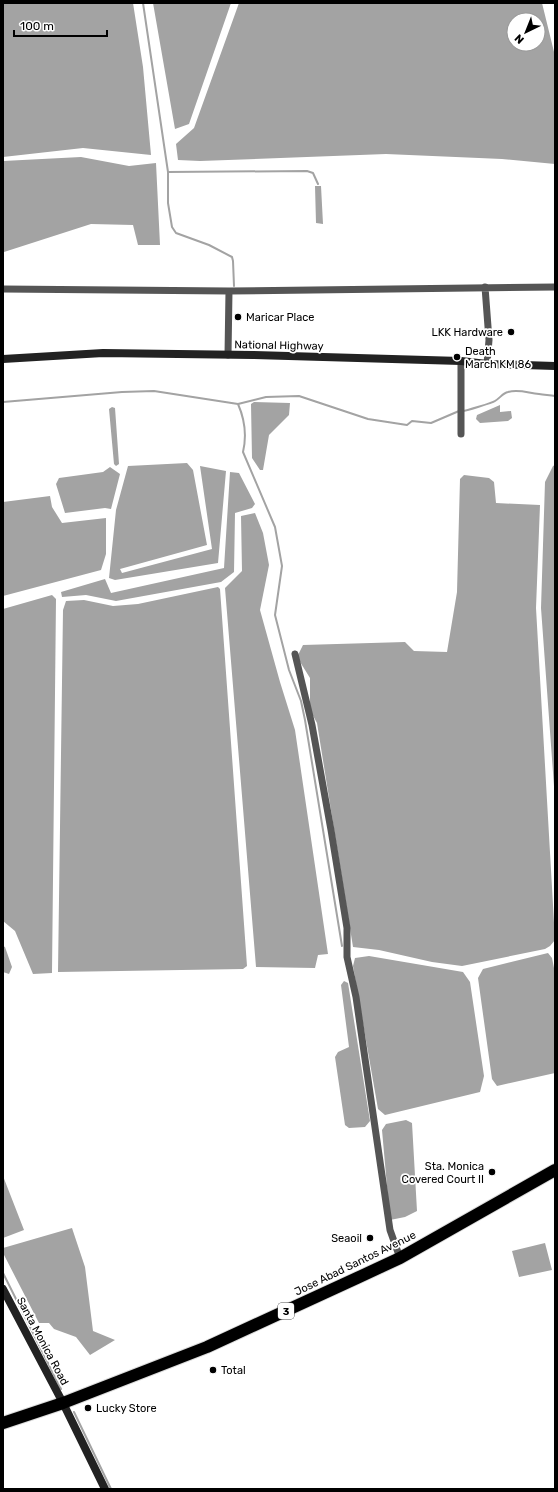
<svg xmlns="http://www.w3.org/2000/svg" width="558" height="1492" font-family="Rubik,sans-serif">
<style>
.water{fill:#a3a3a3;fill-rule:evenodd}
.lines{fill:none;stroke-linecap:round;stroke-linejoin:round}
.stream{stroke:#a3a3a3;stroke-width:2}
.highway-casing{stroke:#dbdbdb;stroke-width:14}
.street{stroke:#555;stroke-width:7}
.secondary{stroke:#222;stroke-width:8}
.highway{stroke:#000;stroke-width:12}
.poi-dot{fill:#000;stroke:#fff;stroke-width:1.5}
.labels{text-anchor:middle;stroke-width:3.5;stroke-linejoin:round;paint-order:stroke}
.shield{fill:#fff;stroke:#4c4c4c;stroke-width:1}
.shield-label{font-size:10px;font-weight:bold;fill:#000}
.poi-label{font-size:11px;fill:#000;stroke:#fff;text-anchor:start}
.street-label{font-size:11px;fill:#000;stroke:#fff}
</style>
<rect width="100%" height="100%" fill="#fff"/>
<path class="water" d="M3,3H133L143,67L151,155L83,148L3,157Z
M153,3H231L189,124L175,129Z
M239,3H542L555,56V164L502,159L386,154L200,161L178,160L176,144L194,128ZM514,20H538V44H514Z
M81,157L129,166L156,163L160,245H138L133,225L91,224L4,252L3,161Z
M315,186H321L323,224L316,223Z
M254,402L290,403L289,415L269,435L263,470H260L252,458L251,404Z
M500,405V412L511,411L512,418L508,421L480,423L476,419L477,415Z
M112,407L115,408L119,464L116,466L114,464L109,409Z
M187,463L193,470L207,545L120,569L122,573L212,549L200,466L226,471L218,563L115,580L109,578L116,510L128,466Z
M555,465V800L541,608L545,482L553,466Z
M110,467L120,474L111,509L105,508L65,513L56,484L59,478L103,472Z
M230,472L239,473L255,504L252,508L235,513L234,572L221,582L116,601L86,595L62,597L61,592L105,579L111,593L224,568Z
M464,475L489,478L494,482L496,503L540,505L536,608L555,940L550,946L545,949L462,966L432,962L379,950L353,947L317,723L310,710V678L297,657L303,645L405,642L414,651L447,652L457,592L460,479Z
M50,496L52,507L62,523L106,518V554L101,570L3,596V502Z
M255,513L263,533L269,565L260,610L280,682L295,730L328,954L318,955L315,968L256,967L225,588L242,571L241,516Z
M218,587L220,589L247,966L243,969L58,972L63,610L66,601L84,600L113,606L138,604Z
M52,595L56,599L52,973L33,974L15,931L3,921V609Z
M3,946L5,947L12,967L9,974L3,972Z
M548,953L552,958L555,973V1073L497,1086L492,1079L478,978L483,969Z
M369,956L463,972L470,982L484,1076L480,1092L385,1115L378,1109L353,966L355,958Z
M344,981L348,983L370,1121L365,1127L349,1128L345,1125L335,1057L338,1052L349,1047L341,985Z
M406,1120L412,1123L417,1211L405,1217L390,1220L382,1130L386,1124Z
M3,1176L24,1230L3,1238Z
M72,1228L85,1267L93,1331L115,1340L90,1355L76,1337L54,1329L49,1323H39L3,1253V1248Z
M545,1243L552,1270L519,1277L512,1251Z"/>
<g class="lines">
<path class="stream" d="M143,3L168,172V203L172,227L176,233L209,245L232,257L233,261L234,286
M168,172L307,171L313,173L318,184
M3,402L122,392L154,391L238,404L266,397L299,396L368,419L407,425L412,421L431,423L459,411
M238,404C245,420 247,435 243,452L275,527L282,566L275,615L289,670L301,701L305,720L342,946
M463,411C465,411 492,403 495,401C500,398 503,393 508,392C519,389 528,393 539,394C545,395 550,395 555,396
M3,1273L61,1389
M74,1412L111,1489"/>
<defs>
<path id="highway" d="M3,1423L63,1403L207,1347L357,1278L400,1258L555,1170"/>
</defs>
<use href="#highway" class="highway-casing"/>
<path class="street" d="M485,287L489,340L487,364
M3,289L229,291L555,287
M228,355L229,291
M461,361V434
M295,654L312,725L331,830L347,928V957L356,997L390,1230L400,1258"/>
<path class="secondary" d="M3,359L103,353L253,355L461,361L487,364L555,366
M3,1289L63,1403L105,1489"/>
<use href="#highway" class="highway"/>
</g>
<g class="poi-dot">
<circle cx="238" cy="317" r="4"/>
<circle cx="511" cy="332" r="4"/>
<circle cx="457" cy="357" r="4"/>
<circle cx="492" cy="1172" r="4"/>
<circle cx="370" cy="1238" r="4"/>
<circle cx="213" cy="1370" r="4"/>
<circle cx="88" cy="1408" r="4"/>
</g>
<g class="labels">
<rect class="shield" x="278" y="1303" width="16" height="16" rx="3"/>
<g class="shield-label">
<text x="286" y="1315">3</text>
</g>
<g class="poi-label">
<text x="246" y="321">Maricar Place</text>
<text x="503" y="336" text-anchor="end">LKK Hardware</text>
<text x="465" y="355">Death<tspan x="465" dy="13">March KM 86</tspan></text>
<text x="484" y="1170" text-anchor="end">Sta. Monica<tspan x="484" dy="13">Covered Court II</tspan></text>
<text x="362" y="1242" text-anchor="end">Seaoil</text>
<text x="221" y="1374">Total</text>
<text x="96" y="1412">Lucky Store</text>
</g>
<g class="street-label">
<text transform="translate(279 345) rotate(1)" y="4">National Highway</text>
<text transform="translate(355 1263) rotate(-26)" y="4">Jose Abad Santos Avenue</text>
<text transform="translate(43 1341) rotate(62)" y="4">Santa Monica Road</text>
</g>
</g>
<rect width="558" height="1492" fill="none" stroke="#000000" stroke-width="8"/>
<g transform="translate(526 32) rotate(223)"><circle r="19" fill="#ffffff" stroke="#999999"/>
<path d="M0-3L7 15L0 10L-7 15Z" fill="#000000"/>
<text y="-6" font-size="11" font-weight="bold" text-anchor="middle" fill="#000000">N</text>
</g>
<path d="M14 30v6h93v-6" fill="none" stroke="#000000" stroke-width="2"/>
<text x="20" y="30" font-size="12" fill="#000000" stroke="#ffffff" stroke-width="3" paint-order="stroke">100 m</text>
</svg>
